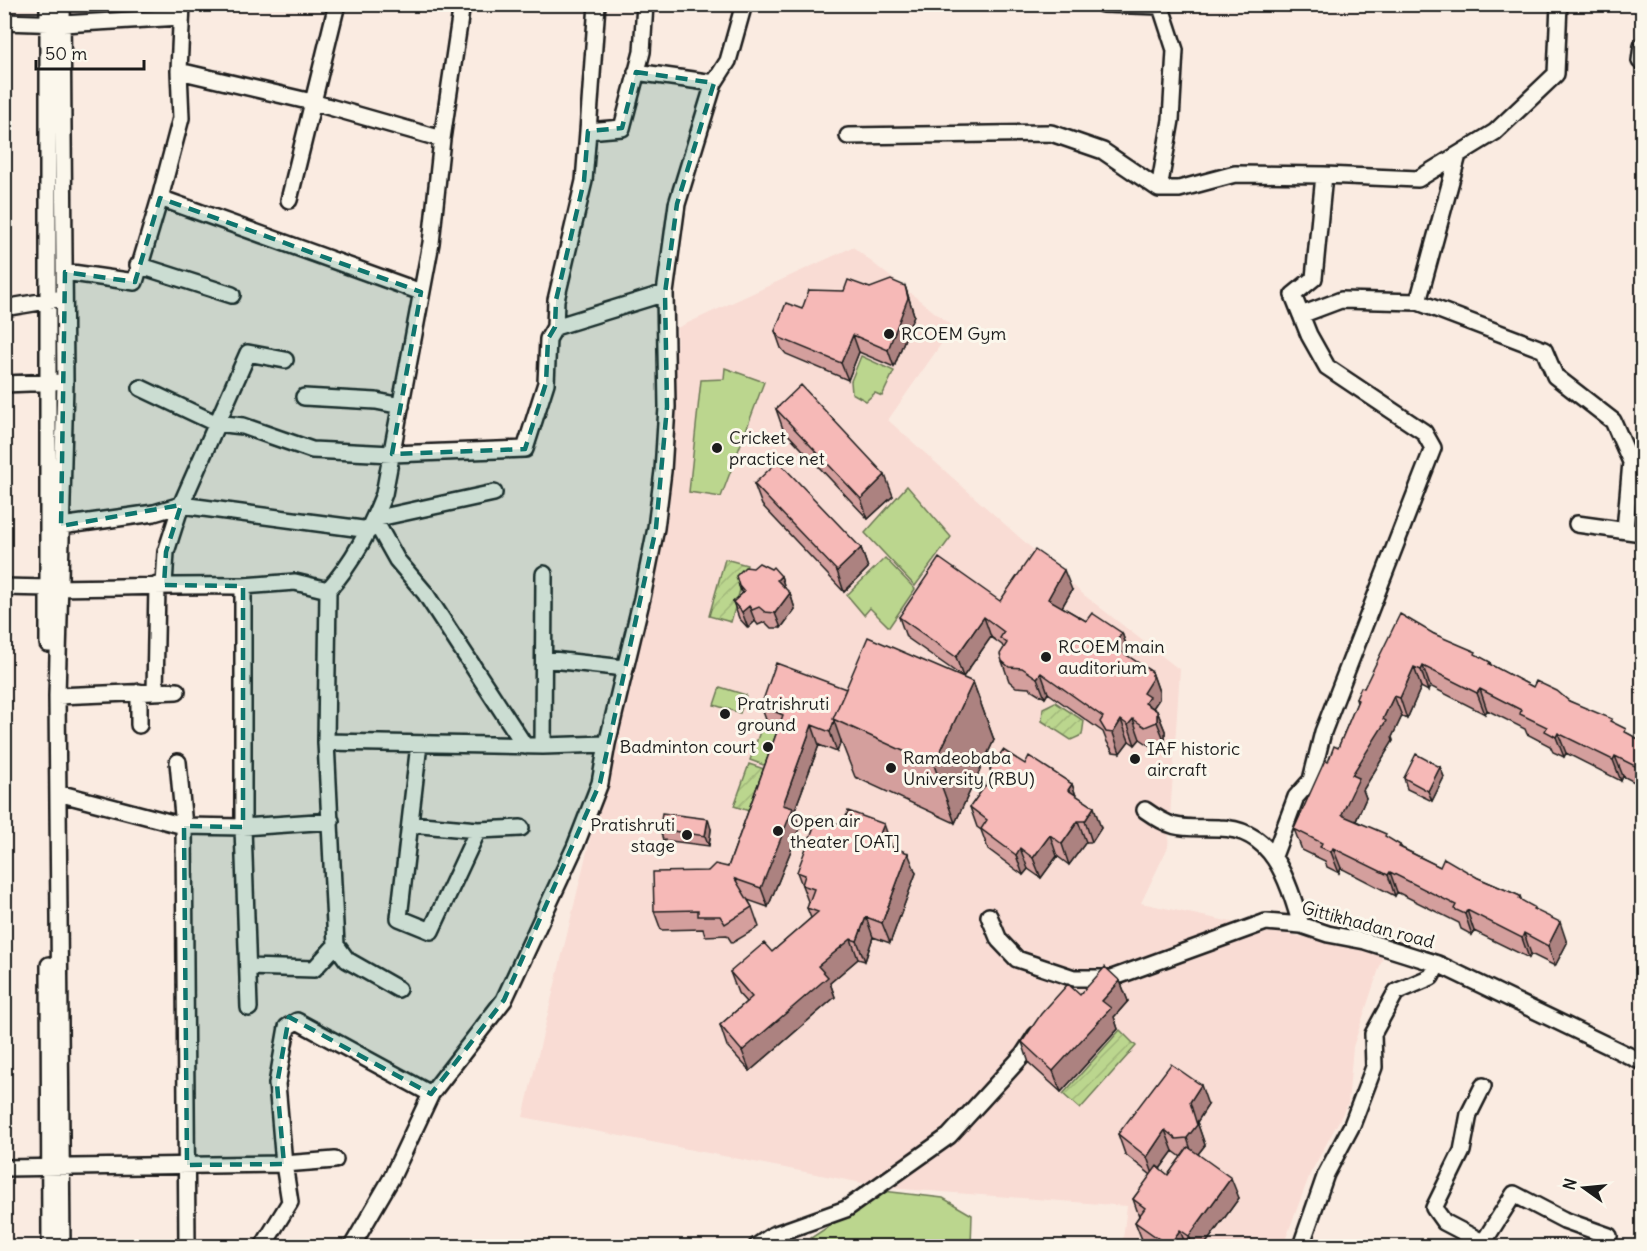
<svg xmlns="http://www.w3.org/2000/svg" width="1647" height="1251" font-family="Delius,sans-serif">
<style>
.built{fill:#f9dcd4}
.park{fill:#bbd68e;stroke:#6c7955;stroke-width:1.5}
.garden{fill:url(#garden-furrows);stroke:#6c7955;stroke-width:1.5}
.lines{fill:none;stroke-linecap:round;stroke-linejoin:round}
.minor-casing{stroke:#1c1c1c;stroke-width:20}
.minor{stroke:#fbf7ec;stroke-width:15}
.wall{fill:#d49f9d;stroke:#1c1c1c;stroke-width:1.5;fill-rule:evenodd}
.shaded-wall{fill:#ac8280;stroke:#1c1c1c;stroke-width:1.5}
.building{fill:#f6b9b7;stroke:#1c1c1c;stroke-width:1.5}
.marked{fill:#0f766e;fill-opacity:0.2;stroke:#0f766e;stroke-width:4.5;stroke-dasharray:12 8;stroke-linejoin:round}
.poi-dot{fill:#1c1c1c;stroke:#fbf7ec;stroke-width:2}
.labels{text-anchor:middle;stroke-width:6;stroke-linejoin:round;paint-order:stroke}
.poi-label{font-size:18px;fill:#1c1c1c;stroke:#fbf7ec;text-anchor:start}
.street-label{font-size:18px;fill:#1c1c1c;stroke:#fbf7ec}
</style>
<defs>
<pattern id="garden-furrows" width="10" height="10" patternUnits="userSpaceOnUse" patternTransform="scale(1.5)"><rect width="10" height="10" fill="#bbd68e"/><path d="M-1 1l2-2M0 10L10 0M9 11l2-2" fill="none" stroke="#a0b77a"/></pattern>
</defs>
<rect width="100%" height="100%" fill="#faebe1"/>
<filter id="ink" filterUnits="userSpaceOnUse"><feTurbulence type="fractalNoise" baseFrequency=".0167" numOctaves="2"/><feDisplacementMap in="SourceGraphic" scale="12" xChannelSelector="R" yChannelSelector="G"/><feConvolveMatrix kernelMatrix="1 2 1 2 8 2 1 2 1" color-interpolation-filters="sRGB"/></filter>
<g filter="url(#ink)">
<path class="built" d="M853,247L953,327L888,420L1084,595L1180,670L1168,847L1141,903L1384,954L1353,1047L1348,1104L1310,1174L1283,1246H1122L1127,1206L888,1188L523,1117L669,511L677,328Z"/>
<path class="park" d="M861,356L894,371L882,396L875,393L866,401L852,393L851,381Z
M725,368L764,382L721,497L689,492L701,380L724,379Z
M907,486L951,537L915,586L865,533Z
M885,558L915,589L889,627L870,608L864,615L847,595Z
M720,687L746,695L740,713L714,705Z
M762,726L785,735L772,768L750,760Z
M883,1191L943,1198L972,1215L971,1246H817L811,1238Z"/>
<path class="garden" d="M725,559L747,565L731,622L709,616Z
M1055,702L1084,721L1082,735L1071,740L1042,721L1043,708Z
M749,764L770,771L755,813L734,806Z
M1120,1030L1136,1046L1080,1109L1063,1094Z"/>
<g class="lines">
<defs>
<path id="minor" d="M48,4V644
M182,4L179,71L312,102L442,139
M645,4L642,52L622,128L588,131L584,181L556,300L555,327L665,293
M1102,4L1160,6
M1160,4L1175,50L1171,120L1159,189H1179L1235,174L1324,175
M4,22L63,24L181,17
M1640,61L1642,46
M179,71L181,118L160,198L421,292
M636,72L714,83
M588,131L597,4
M848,136L1051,133L1103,151L1159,189
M289,200L337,4
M138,265L232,295
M65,272L135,282L160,198
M1418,302L1458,155
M4,308L58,299
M1301,315L1341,300L1418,302L1544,350L1555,376L1613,421L1631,462L1625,530
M4,384L55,382
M141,388L215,423L243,426L312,450L392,454L525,449L546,383L548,339L555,327
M304,397L376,401L401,406
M494,493L374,519L397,560L425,593L525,746
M1577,524L1642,533
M61,526L154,513L181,505L248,353L285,360
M164,585L166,552L181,505L370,530
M4,587C84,590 163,584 243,586
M328,590L326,742L543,746L607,744L642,598L656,528L663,471L667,407L665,293L677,204L714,83L728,61L744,4
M544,659L624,668
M155,692L157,585
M57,696L177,691
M139,725V692
M326,742L336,945L347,960L398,989
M419,744L399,918L431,931L478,830L521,828
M543,746L544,574
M178,762L184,826L187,1246
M58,793L184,826L243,827V586L295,582L328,590C354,561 370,529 384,494L431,243L442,139L462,4
M1145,810C1176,832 1183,827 1219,828C1273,828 1288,881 1301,925
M410,824L478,830
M1274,856L1296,797L1311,780L1323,732L1433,448L1424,432L1327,367L1309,335L1293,295L1314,278L1324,175L1418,179L1495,132L1556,74L1559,4
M989,916L999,940L1017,959L1074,978H1112L1266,922L1301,925L1328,934L1365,941L1438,964L1642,1062
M49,965L50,1246
M248,967L314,969L336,945
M249,1008L243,827L331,821
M1483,1086L1469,1114L1462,1151L1434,1208L1444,1222L1490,1246
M4,1168L284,1164L277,1084L287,1027L297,1021L431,1094L504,1000L575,847L600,783L607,744
M1483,1243L1514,1194L1564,1220L1609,1236
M62,1246L57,696L65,382L62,4
M263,1246L290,1202L284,1164L335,1160
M352,1246L391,1179L431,1094
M757,1246L773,1235L846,1209L949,1136L1023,1055L1036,1035
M1301,1246L1326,1174L1352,1125L1374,1067L1373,1034L1396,992L1431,977L1438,964"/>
</defs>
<use href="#minor" class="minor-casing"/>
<use href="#minor" class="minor"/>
</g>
<path class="wall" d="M905,286L914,315L894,367L859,352L848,380L786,354L781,348L775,331L802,309L844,291L870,288Z
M776,409L893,496L868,519L783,429Z
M754,484L861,548L868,568L844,592L762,505Z
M781,576L785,589L790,593L795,609L781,628H771L765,622L758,625L755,621L748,628L739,618L733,602L742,594L739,586Z
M1072,590L1062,607L1086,621L1122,633L1129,653L1127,656L1152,672L1159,692V699L1153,708L1157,711L1165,731V742L1152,747L1140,739L1135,745L1129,741L1120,753L1113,752L1107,742L1103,732L1048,693L1045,698L1029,688L1016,687L1009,681L1002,661L1004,649L1002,645L991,637L963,677L906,637L899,617Z
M1434,634L1490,662L1491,665L1533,687L1569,701L1613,723L1627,733L1642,741V786L1623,776L1621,781L1566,753L1564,757L1553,752L1550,746L1527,734L1525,729L1487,710L1485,714L1430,686L1428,691L1421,687L1407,719L1402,716L1392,737L1393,741L1363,790L1366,798L1356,821L1400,845L1402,848L1440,867L1478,878L1520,896L1522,901L1536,910L1567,943L1555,966L1531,954L1529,958L1474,931L1472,935L1461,929L1459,923L1397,892L1395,896L1341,868L1339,873L1327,867L1325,861L1302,850L1294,829L1328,762L1338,748L1357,703L1356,699L1364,688Z
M973,682L994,740L955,823L855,777L841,741L837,752L819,745L794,812L800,828L768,907L748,900L752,907L759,927L732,943L727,935L705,936L703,929L661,930L654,911L708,871L728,867L778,729L768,725L761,706L846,689Z
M1025,764L1072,784L1076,796L1101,828L1092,842H1086L1069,865L1057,856L1041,878L1028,869L1023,875L988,849L981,830L977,827L970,807L992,776L990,769Z
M1440,767L1444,777L1432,801L1407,789L1404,778Z
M660,829H711L709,846L663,840Z
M891,844V846L916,873L890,943L873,937L865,961L858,959L830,983L835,997L750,1071L727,1046L720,1025L746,1002L738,993L730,972L772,952L811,918L807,908L809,904L797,872Z
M1120,981L1128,1001L1114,1017L1118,1029L1061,1092L1029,1063L1022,1042L1080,995Z
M1208,1105L1197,1122L1205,1145L1198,1154L1239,1198L1204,1246H1149L1143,1242L1135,1222L1139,1216L1133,1199L1151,1175L1125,1154L1118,1134ZM1173,1151L1181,1157L1168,1175L1160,1169Z"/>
<path class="shaded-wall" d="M905,286L914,315L894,367L888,350Z
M853,335L859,352L848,380L841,363Z
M885,475L893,496L868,519L861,499Z
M861,548L868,568L844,592L837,571Z
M1064,570L1072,590L1055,619L1048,599Z
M781,576L786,591L777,580Z
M790,593L795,609L781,628L775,613Z
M749,606L755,621L748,628L742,612Z
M984,617L991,637L963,677L956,657Z
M1122,633L1129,653L1120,666L1113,646Z
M1423,666L1430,686L1428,691L1421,670Z
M1414,667L1421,687L1407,719L1400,698Z
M1152,672L1159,692V699L1153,708L1145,703L1143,693Z
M1041,673L1048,693L1045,698L1037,678Z
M973,682L994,740L955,823L934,765Z
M1480,689L1487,710L1485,714L1477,693Z
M1394,696L1402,716L1392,737L1393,741L1363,790L1366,798L1350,834L1342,814L1352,775L1383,719Z
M1157,711L1165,731V742L1157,722Z
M1133,719L1140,739L1135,745L1128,725Z
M1121,720L1129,741L1120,753L1113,733Z
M834,721L841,741L837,752L830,732Z
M812,725L819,745L794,812L800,828L768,907L761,888L783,805Z
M1558,733L1566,753L1564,757L1556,737Z
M1615,756L1623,776L1621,781L1613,760Z
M1642,762V777L1639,768Z
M1440,767L1444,777L1432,801L1428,791Z
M1072,784L1079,805L1068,790Z
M1094,807L1101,828L1092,842L1085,821Z
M708,819L711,829L709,846L705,836Z
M1078,821L1086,842L1069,865L1062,844Z
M884,824L891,844L885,862L877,841Z
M1050,835L1057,856L1041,878L1033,858Z
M1020,848L1028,869L1023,875L1016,855Z
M1333,848L1341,868L1339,873L1331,852Z
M908,853L916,873L890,943L882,923Z
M1390,872L1397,892L1395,896L1388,875Z
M1467,910L1474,931L1472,935L1465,914Z
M866,917L873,937L865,961L857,941Z
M1560,922L1567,943L1555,966L1548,946Z
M1524,933L1531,954L1529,958L1522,938Z
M851,939L858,959L830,983L835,997L750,1071L742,1051L818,966Z
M1120,981L1128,1001L1114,1017L1118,1029L1061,1092L1053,1071L1102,1001Z
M1201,1085L1208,1105L1197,1122L1205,1145L1194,1159L1187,1138L1190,1102Z
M1165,1130L1173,1151L1154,1177L1147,1157Z
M1231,1178L1239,1198L1204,1246H1193L1189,1236Z
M1180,1230L1186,1246H1169Z"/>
<path class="building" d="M848,280L870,288L891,280L905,286L908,298L888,350L853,335L841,363L780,338L775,331L786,303L802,309L809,290L844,291Z
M801,385L885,475L861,499L776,409Z
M778,461L861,548L837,571L754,484Z
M1035,550L1064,570L1048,599L1086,621L1092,613L1122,633L1113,646L1152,672V679L1143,693L1149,697L1145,703L1157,711V722L1145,727L1133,719L1128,725L1121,720L1113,733L1106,732L1100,722L1103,717L1041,673L1037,678L1022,668L1009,667L1002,661L1000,654L1007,643L1000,638L1004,632L984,617L956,657L899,617L939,558L1000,601Z
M759,563L771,569L773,567L781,576L777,580L790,593L775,613L765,612L759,607L752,610L749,606L742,612L733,602L744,592L739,586L736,576L745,567L753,568Z
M1400,614L1434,634L1476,652L1475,654L1490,662L1489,664L1533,687L1536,681L1557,691L1569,701L1612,719L1610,721L1626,729L1625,732L1642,741V762L1639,768L1615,756L1613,760L1558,733L1556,737L1545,731L1547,727L1520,714L1521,710L1480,689L1477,693L1423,666L1421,670L1414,667L1400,698L1394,696L1383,719L1386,721L1352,775L1359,778L1342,814L1344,816L1386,834L1385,836L1400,845L1399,847L1440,867L1444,858L1478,878L1520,896L1519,899L1534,907L1533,909L1560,922L1548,946L1524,933L1522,938L1467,910L1465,914L1454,909L1456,905L1390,872L1388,875L1333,848L1331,852L1320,847L1322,843L1294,829L1325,760L1328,762L1334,746L1338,748L1358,700L1356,699L1361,687L1364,688Z
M868,637L973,682L934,765L833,719Z
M776,663L846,689L833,719L834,721L830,732L812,725L783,805L793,808L761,888L735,879L752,907L725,924L720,916H698V910L654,911L653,872L708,871L715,864L728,867L783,715L761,706Z
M1003,750L1025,764L1029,756L1072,784L1068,790L1094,807L1085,821H1078L1062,844L1050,835L1033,858L1020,848L1016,855L981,829L987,820L970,807L993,775L990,769Z
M1416,754L1440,767L1428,791L1404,778Z
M848,811L884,824L877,841L908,853L882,923L866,917L857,941L851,939L818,966L828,977L742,1051L720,1025L752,997L730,972L764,943L772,952L818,912L807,908L814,889L802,885L805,875L797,872L818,816L843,825Z
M662,813L708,819L705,836L660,829Z
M1105,967L1120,981L1102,1001L1111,1008L1053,1071L1022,1042L1041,1014L1068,984L1080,995Z
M1171,1064L1201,1085L1190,1102L1197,1125L1187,1138L1176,1139L1165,1130L1147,1157L1118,1134Z
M1188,1147L1231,1178L1189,1236L1180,1230L1169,1246L1135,1222L1145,1208L1133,1199L1157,1166L1168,1175Z"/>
</g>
<path class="marked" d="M636,72L714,83L677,204L665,293L667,407L656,528L600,783L504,1000L431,1094L289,1017L277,1084L284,1164L187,1165L184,826L243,827V586L164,585L166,552L181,505L61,526L65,272L135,282L160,198L421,292L392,454L525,449L546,383L548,339L555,327L556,300L584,181L588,131L622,128Z"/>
<g class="poi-dot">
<circle cx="889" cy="334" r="6"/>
<circle cx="717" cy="448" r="6"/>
<circle cx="1046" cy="657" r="6"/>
<circle cx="725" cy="714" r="6"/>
<circle cx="768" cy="747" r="6"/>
<circle cx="1135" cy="759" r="6"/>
<circle cx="891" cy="768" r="6"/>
<circle cx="778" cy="831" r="6"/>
<circle cx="687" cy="835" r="6"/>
</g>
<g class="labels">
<g class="poi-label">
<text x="901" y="340">RCOEM Gym</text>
<text x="729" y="444">Cricket<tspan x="729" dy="21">practice net</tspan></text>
<text x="1058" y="653">RCOEM main<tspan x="1058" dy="21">auditorium</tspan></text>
<text x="737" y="710">Pratrishruti<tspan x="737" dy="21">ground</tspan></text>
<text x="756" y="753" text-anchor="end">Badminton court</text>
<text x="1147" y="755">IAF historic<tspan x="1147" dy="21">aircraft</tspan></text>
<text x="903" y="764">Ramdeobaba<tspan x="903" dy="21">University (RBU)</tspan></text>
<text x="790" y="827">Open air<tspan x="790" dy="21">theater [OAT]</tspan></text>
<text x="675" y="831" text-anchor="end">Pratishruti<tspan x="675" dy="21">stage</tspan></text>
</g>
<g class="street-label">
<text transform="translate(1368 925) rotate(15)" y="6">Gittikhadan road</text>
</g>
</g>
<rect width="1647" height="1251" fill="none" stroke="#fbf7ec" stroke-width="24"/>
<rect x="12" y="12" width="1623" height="1227" fill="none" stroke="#1c1c1c" stroke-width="2" filter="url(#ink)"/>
<g transform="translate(1584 1188) rotate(285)" stroke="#fbf7ec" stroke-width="4.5" paint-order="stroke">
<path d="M0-4.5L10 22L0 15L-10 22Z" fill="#1c1c1c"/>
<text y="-9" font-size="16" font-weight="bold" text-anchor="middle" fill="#1c1c1c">N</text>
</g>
<path d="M36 60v9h108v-9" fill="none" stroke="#1c1c1c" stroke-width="3"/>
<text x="45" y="60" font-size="18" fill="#1c1c1c" stroke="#fbf7ec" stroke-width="4.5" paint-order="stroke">50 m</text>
</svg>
